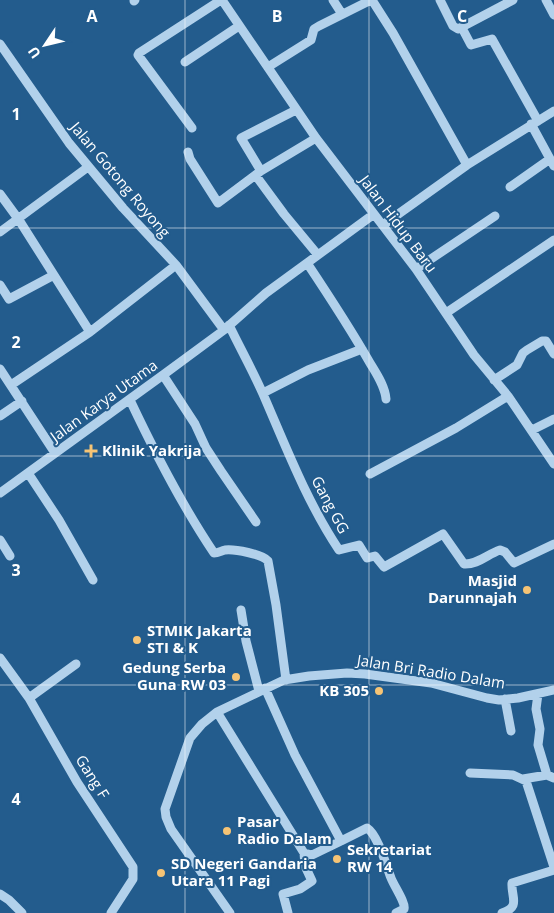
<svg xmlns="http://www.w3.org/2000/svg" width="554" height="913" font-family="'Open Sans',sans-serif">
<style>
.lines{fill:none;stroke-linecap:round;stroke-linejoin:round}
.minor{stroke:#b2d1eb;stroke-width:9}
.grid{fill:none;stroke:#fff;stroke-width:1;stroke-opacity:0.55}
.poi-dot{fill:#f6c475;stroke:#235c8d;stroke-width:2}
.labels{text-anchor:middle;stroke-width:4;stroke-linejoin:round;paint-order:stroke}
.street-label{font-size:15px;fill:#fff;stroke:#235c8d}
.poi-label{font-size:15px;font-weight:bold;fill:#fff;stroke:#235c8d;text-anchor:start}
.grid-label{font-size:16px;text-anchor:middle;font-weight:bold;fill:#fff;stroke:#235c8d;stroke-width:4;stroke-linejoin:round;paint-order:stroke}
</style>
<rect width="100%" height="100%" fill="#235c8d"/>
<g class="lines">
<path class="minor" d="M222,0L316,138L416,269L474,355L508,396L554,464
M333,0L342,14
M372,0L393,33L467,165
M440,0L453,26L458,29L513,0
M546,0L554,15
M134,1L135,0
M462,28L471,45L492,39L538,121
M0,44L69,143L123,208L176,265L224,330
M185,62L239,26
M268,67L311,40L314,29L319,26L371,0
M531,124L554,166
M192,128L138,55L139,53L221,0
M188,152L190,159L218,203L261,171L316,138
M261,171L241,138L296,110
M256,176L284,214L318,255
M510,187L550,159
M0,194L19,220L90,332
M383,225L467,165L554,111
M0,232L88,167
M307,263C329,296 350,328 370,363C376,373 385,386 386,399
M416,269L495,216
M0,285L9,299L54,275
M446,313L554,240
M229,325C240,348 253,371 263,394C286,447 307,502 339,550L359,545L367,558L375,556L384,567L443,534L464,564C477,565 488,554 500,550L505,552L514,563L554,544
M0,369L55,453
M163,375L195,424L206,448L221,471L256,522
M494,380L517,365L523,353L527,350L542,341H546L554,354
M11,385L90,332L176,265
M263,393L308,370L362,349
M130,400C155,453 181,504 214,553C218,553 221,551 225,550C235,549 262,554 268,561L276,605L286,680
M0,416L22,401
M532,430L554,419
M28,473L59,520L93,580
M370,474L456,428L508,396
M0,493L163,375L224,330L266,293L374,214
M0,540L10,556
M241,610L246,641L259,691
M0,658L29,698L77,782L133,867V879L111,913
M538,694L536,709L540,729L538,745L547,775
M29,698L76,664
M505,699L511,731
M217,712L304,853L312,855L341,841L295,755L265,688
M470,773L513,775L526,781L554,867
M523,779L547,775L554,778
M341,841L367,828C378,835 386,865 391,878C394,886 406,903 404,909L396,913
M0,894L9,900L22,913
M230,913L171,829L166,817L165,809L190,738L202,724L217,712L284,680L309,676L347,673L365,674L431,683L487,698L499,700L518,698L554,690
M288,913L283,894L300,889L312,881L305,866L304,853
M502,913C521,907 511,897 512,883L554,870"/>
</g>
<path class="grid" d="M185,0V913M369,0V913M0,228H554M0,456H554M0,685H554"/>
<g class="poi-dot">
<path d="M88.5 443.5h5v5h5v5h-5v5h-5v-5h-5v-5h5z"/>
<circle cx="527" cy="590" r="5"/>
<circle cx="137" cy="640" r="5"/>
<circle cx="236" cy="677" r="5"/>
<circle cx="379" cy="691" r="5"/>
<circle cx="227" cy="831" r="5"/>
<circle cx="337" cy="859" r="5"/>
<circle cx="161" cy="873" r="5"/>
</g>
<g class="labels">
<g class="street-label">
<text transform="translate(120 180) rotate(50)" y="5">Jalan Gotong Royong</text>
<text transform="translate(398 224) rotate(53)" y="5">Jalan Hidup Baru</text>
<text transform="translate(104 401) rotate(-36)" y="5">Jalan Karya Utama</text>
<text transform="translate(330 505) rotate(62)" y="5">Gang GG</text>
<text transform="translate(431 672) rotate(9)" y="5">Jalan Bri Radio Dalam</text>
<text transform="translate(92 777) rotate(58)" y="5">Gang F</text>
</g>
<g class="poi-label">
<text x="102" y="456">Klinik Yakrija</text>
<text x="517" y="586" text-anchor="end">Masjid<tspan x="517" dy="17">Darunnajah</tspan></text>
<text x="147" y="636">STMIK Jakarta<tspan x="147" dy="17">STI &amp; K</tspan></text>
<text x="226" y="673" text-anchor="end">Gedung Serba<tspan x="226" dy="17">Guna RW 03</tspan></text>
<text x="369" y="696" text-anchor="end">KB 305</text>
<text x="237" y="827">Pasar<tspan x="237" dy="17">Radio Dalam</tspan></text>
<text x="347" y="855">Sekretariat<tspan x="347" dy="17">RW 14</tspan></text>
<text x="171" y="869">SD Negeri Gandaria<tspan x="171" dy="17">Utara 11 Pagi</tspan></text>
</g>
</g>
<g class="grid-label">
<text x="92" y="22">A</text>
<text x="277" y="22">B</text>
<text x="462" y="22">C</text>
<text x="16" y="120">1</text>
<text x="16" y="348">2</text>
<text x="16" y="576">3</text>
<text x="16" y="805">4</text>
</g>
<g transform="translate(45 45) rotate(235)" stroke="#235c8d" stroke-width="4" paint-order="stroke">
<path d="M0-4L9 19L0 12L-9 19Z" fill="#ffffff"/>
<text y="-8" font-size="14" font-weight="bold" text-anchor="middle" fill="#ffffff">U</text>
</g>
</svg>
